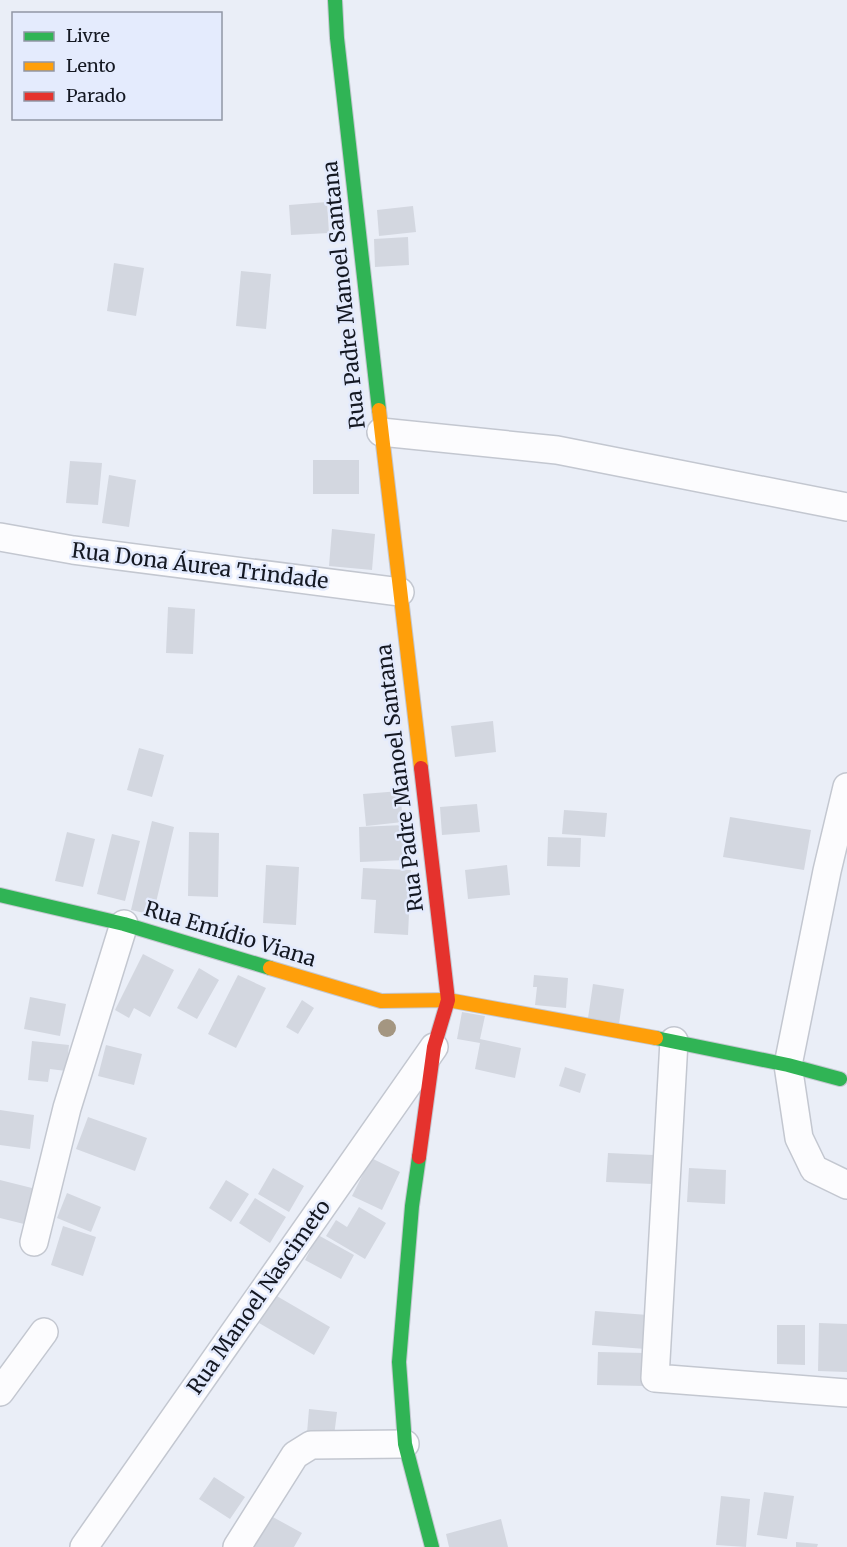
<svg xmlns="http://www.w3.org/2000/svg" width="847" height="1547" font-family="Merriweather,serif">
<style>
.building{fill:#d3d7e0}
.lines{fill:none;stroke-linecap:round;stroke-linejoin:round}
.street-casing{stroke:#c3c7d0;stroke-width:30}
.fast-casing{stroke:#c3c7d0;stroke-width:16}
.slow-casing{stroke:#c3c7d0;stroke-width:16}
.jam-casing{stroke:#c3c7d0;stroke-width:16}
.street{stroke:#fcfcfe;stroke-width:27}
.fast{stroke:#30b455;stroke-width:14}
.slow{stroke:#ff9f0a;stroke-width:14}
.jam{stroke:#e5322d;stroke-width:14}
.tree{fill:#a49681}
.labels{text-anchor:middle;stroke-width:5;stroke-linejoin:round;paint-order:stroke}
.street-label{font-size:21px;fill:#141822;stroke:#e4ebfd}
</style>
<rect width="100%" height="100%" fill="#eaeef7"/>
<path class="building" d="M327,202L329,233L291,235L289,205Z
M413,206L416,232L379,236L377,210Z
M408,237L409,265L375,267L374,239Z
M114,263L144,268L136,316L107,311Z
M241,271L271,274L266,329L236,326Z
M313,460H359V494H313Z
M70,461L102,463L98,505L66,503Z
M109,475L136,480L129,527L102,523Z
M332,529L375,534L372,570L329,566Z
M168,607L195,609L193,654L166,653Z
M493,721L496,752L455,757L451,726Z
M139,748L164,755L152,797L127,790Z
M400,791L403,822L366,826L363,794Z
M477,804L480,832L442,835L440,807Z
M564,810L607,813L605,837L562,834Z
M730,817L811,830L804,870L723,857Z
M152,821L174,827L153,915L131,910Z
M404,825L405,860L360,862L359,827Z
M67,832L95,839L83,887L55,881Z
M189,832L219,833L218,897L188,896Z
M112,834L140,841L125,901L97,894Z
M548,837L581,838L580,867L547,866Z
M266,865L299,867L296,925L263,923Z
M507,865L510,895L468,899L465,870Z
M363,868L411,870L408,935L374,933L376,900L361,899Z
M143,954L174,970L150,1017L134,1008L129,1018L115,1010Z
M199,968L219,980L197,1019L177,1008Z
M238,975L266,988L236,1048L208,1034Z
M534,975L568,978L566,1008L535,1005L537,987H533Z
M593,984L624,989L619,1024L588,1018Z
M30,997L66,1004L60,1036L24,1029Z
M302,1000L314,1008L298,1034L286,1027Z
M462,1012L485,1016L480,1039L521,1048L515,1078L475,1069L480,1043L457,1039Z
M32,1041L69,1045L66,1071L50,1069L48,1082L28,1080Z
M106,1045L142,1054L134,1085L98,1076Z
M565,1067L586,1074L580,1093L559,1086Z
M0,1110L34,1115L30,1149L0,1145Z
M88,1117L147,1138L135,1171L76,1149Z
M608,1153L654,1155L653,1184L606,1182Z
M371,1158L400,1172L382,1210L352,1196Z
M273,1168L304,1186L289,1212L258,1194Z
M689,1168L726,1170L725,1204L687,1202Z
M0,1180L36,1189L28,1225L0,1218Z
M226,1180L249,1194L231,1222L209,1208Z
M67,1193L101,1207L91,1232L57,1218Z
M255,1198L286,1217L270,1243L239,1223Z
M359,1207L386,1223L365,1259L326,1236L336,1220L347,1227Z
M63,1226L96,1237L83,1276L51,1265Z
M318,1235L354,1255L341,1279L305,1260Z
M275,1295L330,1327L314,1355L259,1323Z
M595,1311L648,1315L646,1349L592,1345Z
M819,1323L847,1324V1372L818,1371Z
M777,1325H805V1365L777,1364Z
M598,1352L646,1353L645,1386L597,1385Z
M309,1409L337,1412L334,1436L307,1433Z
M214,1477L245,1497L230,1519L199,1499Z
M764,1492L794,1496L787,1539L757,1535Z
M721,1496L750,1499L746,1547L716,1545Z
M271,1516L302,1533L294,1547H254Z
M501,1519L508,1547H449L446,1534Z
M796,1542L818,1544L817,1547H796Z"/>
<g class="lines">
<defs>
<path id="street" d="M381,432L557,450L847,507
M0,537L73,550L400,592
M847,787L827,871L788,1065L799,1138L814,1169L847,1185
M674,1041L655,1378L847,1393
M34,1242L67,1108L124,924
M0,1392L44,1332
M84,1547L434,1047
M237,1547L295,1455L311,1445L405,1444"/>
<path id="fast" d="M335,0L337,38L379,410
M0,895L124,924L270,968
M656,1038L788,1065L840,1079
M419,1157L412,1206L399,1362L405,1444L432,1547"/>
<path id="slow" d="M379,410L421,768
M270,968L381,1001L448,1000L656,1038"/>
<path id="jam" d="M419,1157L434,1047L448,1000L421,768"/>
</defs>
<use href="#street" class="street-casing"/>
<use href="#fast" class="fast-casing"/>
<use href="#slow" class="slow-casing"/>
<use href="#jam" class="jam-casing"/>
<use href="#street" class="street"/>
<use href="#fast" class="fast"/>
<use href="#slow" class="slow"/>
<use href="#jam" class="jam"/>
</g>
<circle class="tree" cx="387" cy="1028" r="9"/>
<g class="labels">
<g class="street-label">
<text transform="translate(344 295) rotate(-96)" y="7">Rua Padre Manoel Santana</text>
<text transform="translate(200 566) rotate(7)" y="7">Rua Dona Áurea Trindade</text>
<text transform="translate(400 778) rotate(-97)" y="7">Rua Padre Manoel Santana</text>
<text transform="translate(230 934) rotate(17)" y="7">Rua Emídio Viana</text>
<text transform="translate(259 1297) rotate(-55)" y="7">Rua Manoel Nascimeto</text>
</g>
</g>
<rect x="12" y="12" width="210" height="108" fill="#e4ebfd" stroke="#9197a5" stroke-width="1.5"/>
<rect x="24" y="32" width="30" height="9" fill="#30b455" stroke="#9197a5" stroke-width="1.5"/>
<text x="66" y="42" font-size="18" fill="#141822">Livre</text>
<rect x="24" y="62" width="30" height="9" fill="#ff9f0a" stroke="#9197a5" stroke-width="1.5"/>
<text x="66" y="72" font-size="18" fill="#141822">Lento</text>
<rect x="24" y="92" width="30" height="9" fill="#e5322d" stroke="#9197a5" stroke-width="1.5"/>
<text x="66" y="102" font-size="18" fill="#141822">Parado</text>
</svg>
